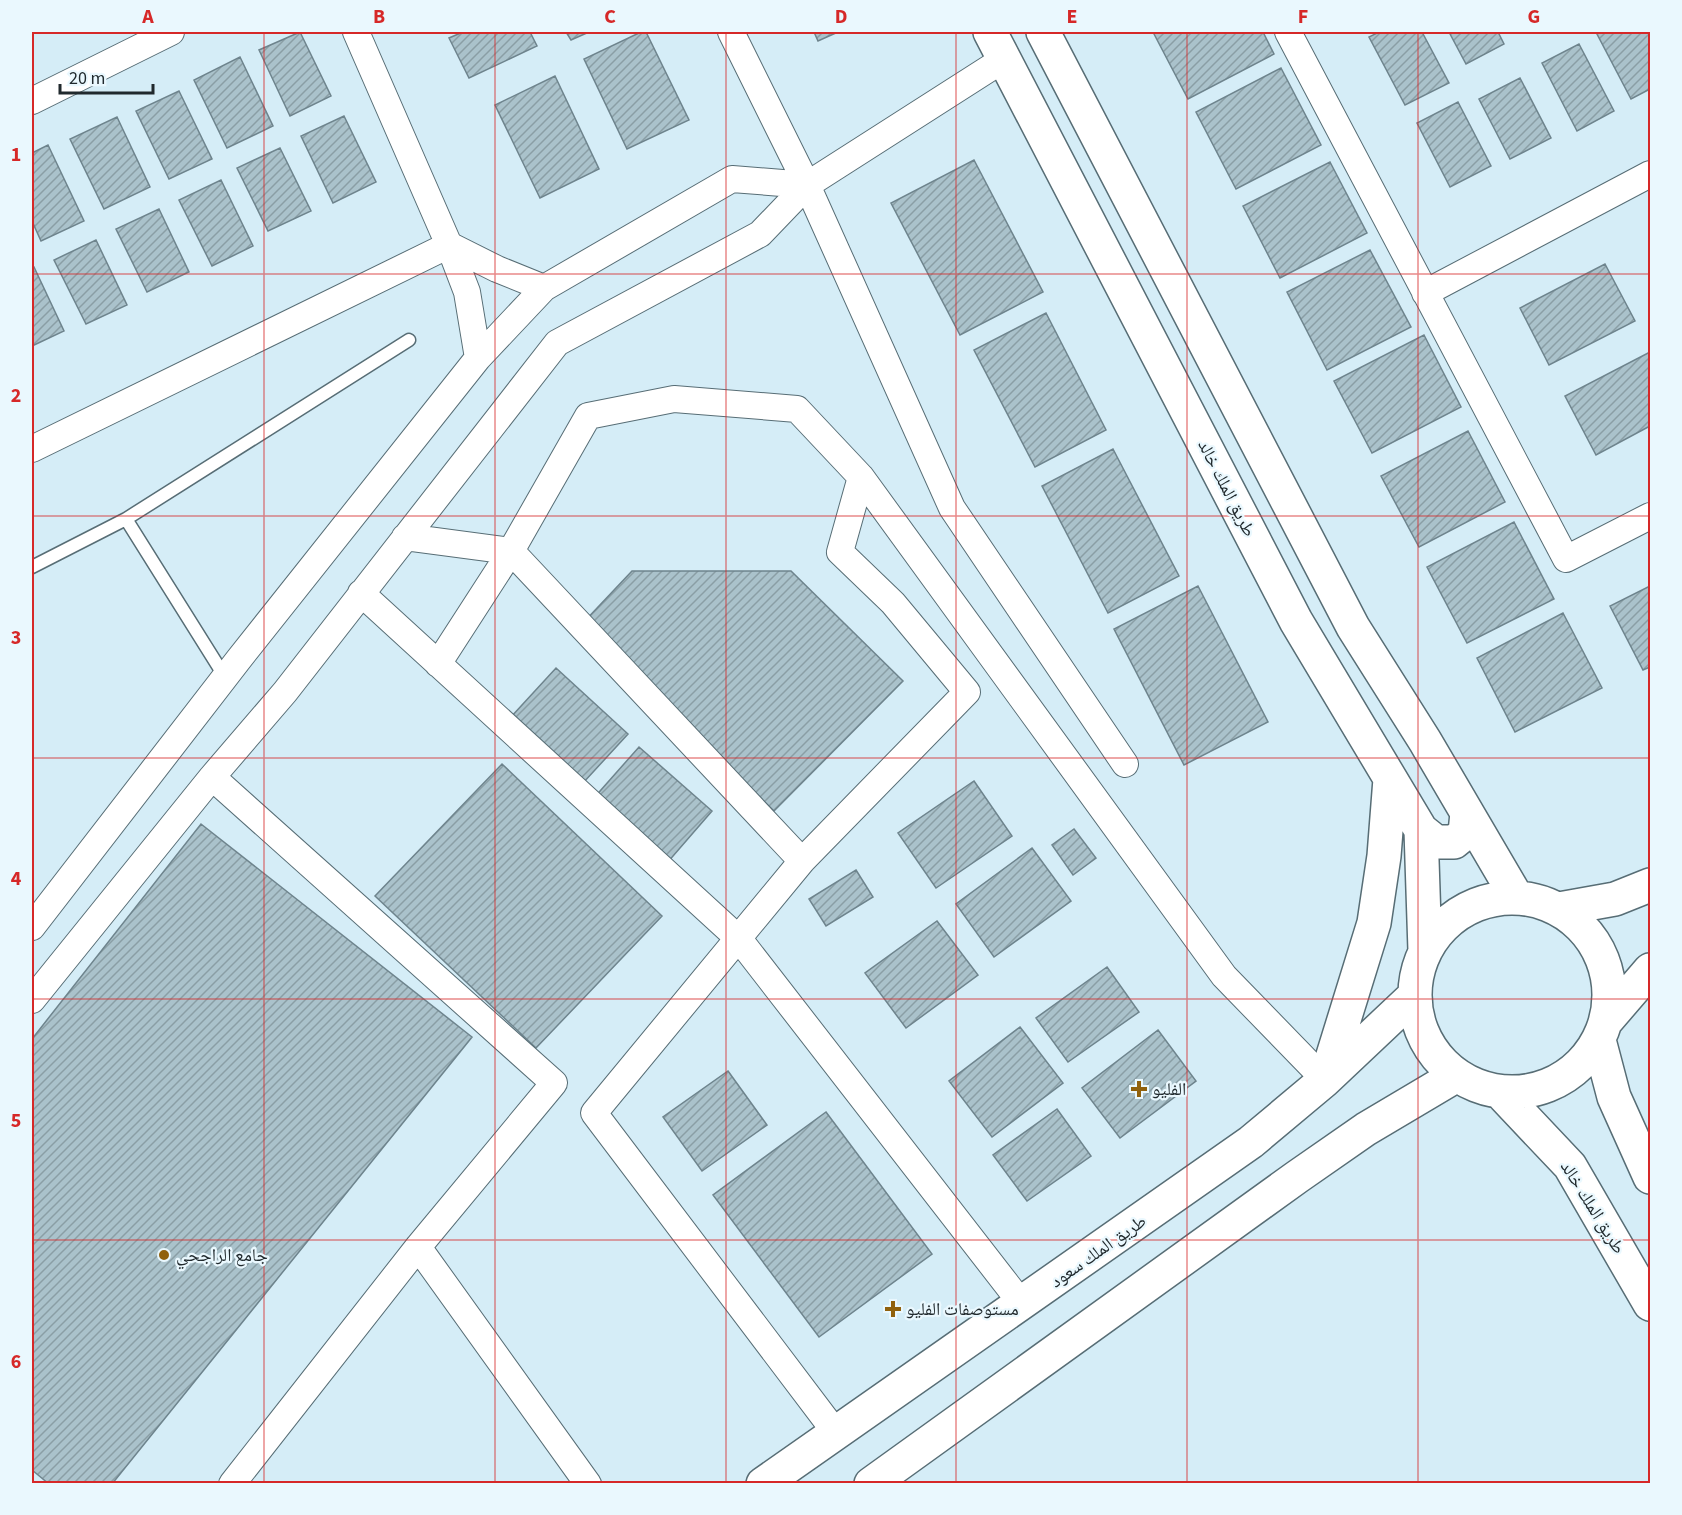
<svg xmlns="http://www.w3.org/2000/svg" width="1682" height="1515" font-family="'Source Sans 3','Noto Naskh Arabic',sans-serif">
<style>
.building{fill:url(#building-hatch);stroke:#6e848d;stroke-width:1.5}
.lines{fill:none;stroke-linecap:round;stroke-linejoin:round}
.lane-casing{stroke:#576d75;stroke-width:15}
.street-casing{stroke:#576d75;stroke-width:28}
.secondary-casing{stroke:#576d75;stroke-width:36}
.lane{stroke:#fff;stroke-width:12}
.street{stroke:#fff;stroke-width:26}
.secondary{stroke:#fff;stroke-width:33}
.grid{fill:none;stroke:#d62828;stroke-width:1.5;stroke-opacity:0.55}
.poi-dot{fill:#90610d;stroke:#eaf8fe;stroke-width:2}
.labels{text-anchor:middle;stroke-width:4.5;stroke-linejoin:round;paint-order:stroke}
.street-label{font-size:18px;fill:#20292d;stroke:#eaf8fe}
.poi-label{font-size:18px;fill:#20292d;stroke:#eaf8fe;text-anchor:start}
.neatline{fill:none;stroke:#d62828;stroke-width:2}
.grid-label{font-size:20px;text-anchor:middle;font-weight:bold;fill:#d62828}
</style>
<defs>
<pattern id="building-hatch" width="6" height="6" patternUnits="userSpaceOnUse" patternTransform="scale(1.5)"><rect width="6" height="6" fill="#aac2cb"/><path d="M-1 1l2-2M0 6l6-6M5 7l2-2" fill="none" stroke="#8a9ea5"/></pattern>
</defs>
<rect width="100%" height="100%" fill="#d5edf7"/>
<path class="building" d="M300,32L331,96L290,116L259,50Z
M463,32H530L537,46L469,78L449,38Z
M566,32H589L571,40Z
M641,32H646L689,120L627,149L584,59Z
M814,32H838L818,41Z
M1153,32H1263L1274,54L1188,99Z
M1379,32H1422L1449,83L1405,105L1369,37Z
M1449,32H1498L1504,44L1466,64Z
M1601,32H1650V89L1631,99L1597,34Z
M1579,44L1614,111L1577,131L1542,63Z
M240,57L273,126L227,148L194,80Z
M1281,68L1321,145L1236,189L1196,112Z
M555,76L599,169L540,198L495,105Z
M1520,78L1551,138L1510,159L1479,99Z
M179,91L212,159L169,179L136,111Z
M1458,102L1491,166L1450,187L1417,123Z
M344,116L376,182L333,203L301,136Z
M117,117L150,187L104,209L70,139Z
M48,145L84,221L41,241L32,221V153Z
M280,148L311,211L268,231L237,168Z
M974,160L1043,292L960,335L891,203Z
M1330,162L1367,233L1280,278L1243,206Z
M221,180L253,246L212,266L179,200Z
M159,209L189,272L147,292L116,229Z
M96,240L127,305L86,324L54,260Z
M1370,250L1411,327L1327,370L1287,292Z
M1605,264L1635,321L1549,365L1520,308Z
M34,267L64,331L32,346V268Z
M1046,313L1106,430L1035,467L974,350Z
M1424,335L1461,407L1372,453L1334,381Z
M1650,352V426L1596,455L1565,396Z
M1468,431L1505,502L1419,547L1381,476Z
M1113,449L1179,576L1108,613L1042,486Z
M1514,522L1554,599L1467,643L1427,567Z
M632,571H791L903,681L774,811L582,624Z
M1198,586L1268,722L1184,765L1114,629Z
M1650,586V667L1643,670L1610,606Z
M1563,613L1602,688L1515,732L1477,658Z
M556,668L628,734L583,783L511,717Z
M639,747L712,811L667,863L593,799Z
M502,764L662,916L536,1048L375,896Z
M974,781L1012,836L936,888L898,833Z
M201,824L472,1037L112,1484H49L32,1470V1039Z
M1074,829L1096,858L1073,875L1052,845Z
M1032,848L1071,901L994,957L956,904Z
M856,870L873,897L826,926L809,899Z
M937,921L978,975L906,1028L865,973Z
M1107,967L1139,1012L1068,1062L1036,1018Z
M1020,1027L1063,1083L992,1137L949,1081Z
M1158,1030L1196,1081L1120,1138L1082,1088Z
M728,1071L767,1125L702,1171L663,1117Z
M1057,1109L1091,1156L1027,1201L993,1155Z
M826,1112L932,1254L819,1337L713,1195Z"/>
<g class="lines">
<defs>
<path id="lane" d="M126,519L225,677
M32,567L126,519L409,340"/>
<path id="street" d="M731,32L807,185L952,508L1125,764
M1288,32L1566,559L1650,516
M32,101L171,32
M449,245L467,292L478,358
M449,245L497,269L544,288
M1425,293L1650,174
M32,449L449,245L356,32
M405,537L511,551L802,861
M361,593L739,939L1022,1304
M438,664L511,551L588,416L674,399L797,409L861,477L1224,976L1325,1080
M212,777L554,1083L418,1247L232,1484
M32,927L239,659L478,358L544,288L732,179L807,185
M32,1000L212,777L285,692L557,343L760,234L807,185L1004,59
M418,1247L588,1484
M836,1433L594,1113L802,861L967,692L893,603L840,552L861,477"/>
<path id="secondary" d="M990,32L1296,621L1421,830L1425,951
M1043,32L1353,627L1425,741L1517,898
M1421,830L1436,842H1454L1465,833L1467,813
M1415 995a97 97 0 1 1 194 0a97 97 0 1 1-194 0Z
M1559,909L1615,899L1650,885
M1607,1020L1650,970
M1599,1040L1614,1097L1650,1177
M1326,1078L1374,923L1384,856L1390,779
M1500,1092L1570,1166L1650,1304
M763,1484L1251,1142L1325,1080L1414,996
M871,1484L1297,1177L1366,1129L1457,1075"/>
</defs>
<use href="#lane" class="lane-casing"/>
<use href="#street" class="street-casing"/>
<use href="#secondary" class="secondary-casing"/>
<use href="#lane" class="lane"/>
<use href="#street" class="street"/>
<use href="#secondary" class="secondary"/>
</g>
<path class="grid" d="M264,32V1484M495,32V1484M726,32V1484M956,32V1484M1187,32V1484M1418,32V1484M32,274H1650M32,516H1650M32,758H1650M32,999H1650M32,1240H1650"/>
<g class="poi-dot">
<path d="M1136 1080h6v6h6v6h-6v6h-6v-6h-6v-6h6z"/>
<circle cx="164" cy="1255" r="6"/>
<path d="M890 1300h6v6h6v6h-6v6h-6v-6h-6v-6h6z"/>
</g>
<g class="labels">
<g class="street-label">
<text transform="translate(1227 488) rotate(63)" y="6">طريق الملك خالد</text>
<text transform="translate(1593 1207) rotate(58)" y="6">طريق الملك خالد</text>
<text transform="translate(1098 1251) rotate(-35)" y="6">طريق الملك سعود</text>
</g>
<g class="poi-label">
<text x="1152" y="1095">الفليو</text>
<text x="176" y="1261">جامع الراجحي</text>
<text x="906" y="1315">مستوصفات الفليو</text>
</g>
</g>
<rect width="1682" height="1515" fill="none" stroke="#eaf8fe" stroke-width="66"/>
<path d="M60 84v9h93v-9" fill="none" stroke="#20292d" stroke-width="3"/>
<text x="69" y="84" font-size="18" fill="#20292d" stroke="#eaf8fe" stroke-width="4.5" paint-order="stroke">20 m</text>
<rect x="33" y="33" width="1616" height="1449" class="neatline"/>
<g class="grid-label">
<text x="148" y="23">A</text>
<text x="379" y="23">B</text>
<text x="610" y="23">C</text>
<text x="841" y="23">D</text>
<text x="1072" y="23">E</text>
<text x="1303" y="23">F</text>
<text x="1534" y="23">G</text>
<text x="16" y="161">1</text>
<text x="16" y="402">2</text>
<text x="16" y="644">3</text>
<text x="16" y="885">4</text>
<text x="16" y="1127">5</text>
<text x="16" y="1368">6</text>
</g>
</svg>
